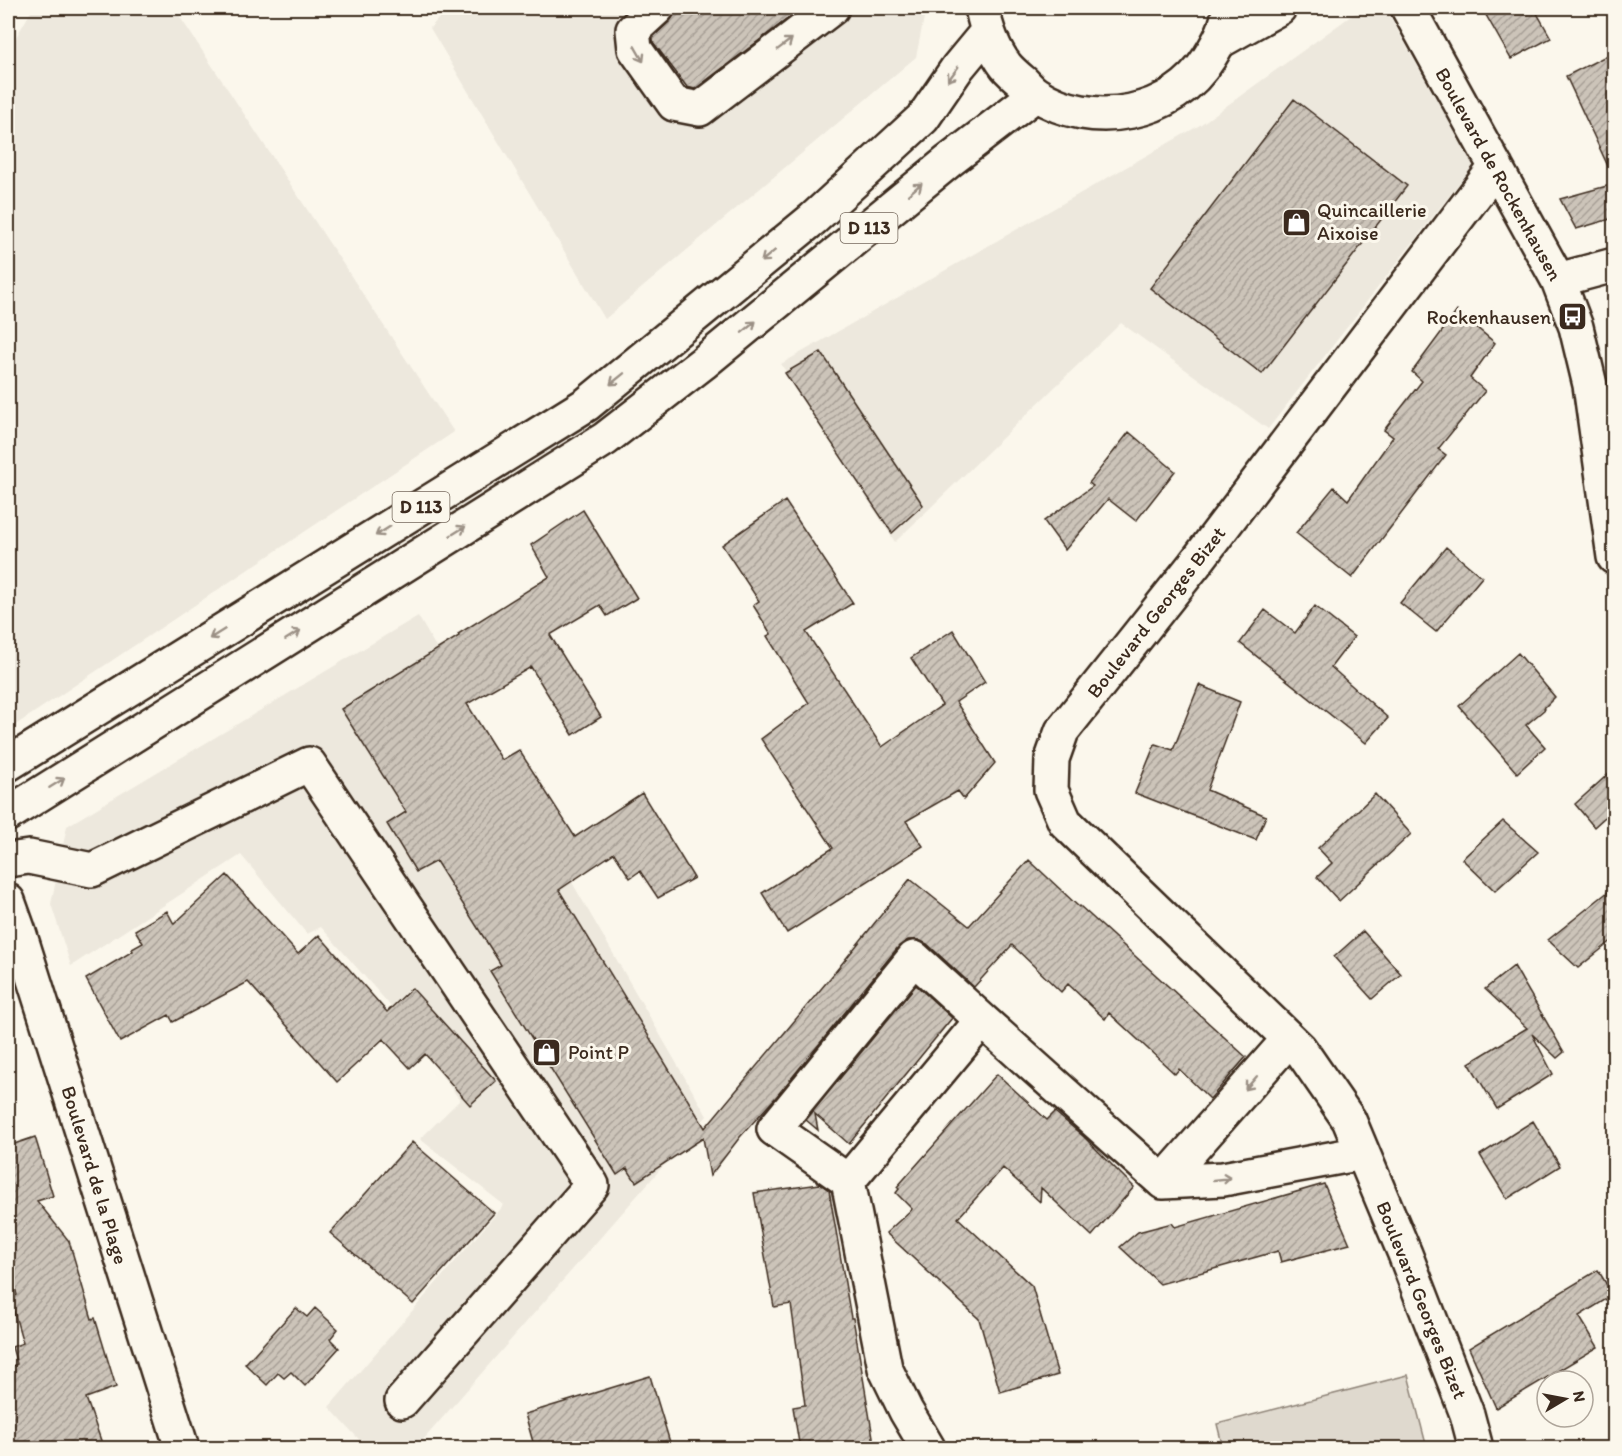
<svg xmlns="http://www.w3.org/2000/svg" width="1622" height="1456" font-family="Itim,sans-serif">
<style>
.built{fill:#ede8dd}
.pitch{fill:#dfd9ce;stroke:#8d8276;stroke-width:1.5}
.building{fill:url(#building-hatch);stroke:#3b2a1e;stroke-width:1.5}
.lines{fill:none;stroke-linecap:round;stroke-linejoin:round}
.minor-casing{stroke:#3b2a1e;stroke-width:38}
.major-casing{stroke:#3b2a1e;stroke-width:38}
.minor{stroke:#fbf7ec;stroke-width:33}
.major{stroke:#fbf7ec;stroke-width:33}
.oneway{stroke:#9b9085}
.labels{text-anchor:middle;stroke-width:6;stroke-linejoin:round;paint-order:stroke}
.shield{fill:#fbf7ec;stroke:#75685c;stroke-width:1.5}
.shield-label{font-size:18px;font-weight:bold;fill:#3b2a1e}
.street-label{font-size:20px;fill:#3b2a1e;stroke:#fbf7ec}
.poi-label{font-size:20px;fill:#3b2a1e;stroke:#fbf7ec;text-anchor:start}
</style>
<defs>
<pattern id="building-hatch" width="6" height="6" patternUnits="userSpaceOnUse" patternTransform="scale(1.5)"><rect width="6" height="6" fill="#ccc4b9"/><path d="M-1 1l2-2M0 6l6-6M5 7l2-2" fill="none" stroke="#a79f96"/></pattern>
</defs>
<rect width="100%" height="100%" fill="#fbf7ec"/>
<filter id="ink" filterUnits="userSpaceOnUse"><feTurbulence type="fractalNoise" baseFrequency=".0167" numOctaves="2"/><feDisplacementMap in="SourceGraphic" scale="12" xChannelSelector="R" yChannelSelector="G"/><feConvolveMatrix kernelMatrix="1 2 1 2 8 2 1 2 1" color-interpolation-filters="sRGB"/></filter>
<g filter="url(#ink)">
<path class="built" d="M33,8H174L454,432L8,730V51Z
M448,8H926L916,57L605,319L430,28Z
M1362,8H1385L1473,165L1268,429L1121,323L895,542L781,364L1200,125Z
M418,616L707,1116L416,1448H367L329,1407L504,1205L420,1139L460,1100L388,1003L321,927L307,934L241,855L71,966L51,904L67,826Z"/>
<path class="pitch" d="M1408,1375L1427,1448H1223L1217,1424Z"/>
<path class="building" d="M675,8H802L695,89L687,87L653,42V37L670,21L675,14Z
M1482,8H1534L1551,38L1511,59Z
M1614,52V179L1566,76Z
M1294,99L1407,186L1262,374L1150,288Z
M1614,184V218L1576,229L1560,199Z
M1457,311L1495,343L1470,378L1485,391L1438,449L1446,455L1352,578L1296,533L1334,487L1348,500L1393,437L1384,430L1422,381L1412,372Z
M821,352L923,505L892,533L785,373Z
M1129,432L1175,471L1136,521L1108,499L1065,550L1044,521L1093,486L1089,483Z
M785,501L853,603L806,632L882,747L942,705L911,658L953,630L985,682L956,702L995,763L964,799L958,791L906,821L923,846L787,933L762,893L833,848L761,739L809,703L767,636L771,634L753,605L759,601L722,545Z
M583,510L637,598L607,616L600,605L550,635L601,717L573,735L531,667L467,704L502,760L519,750L575,837L642,793L694,878L658,898L640,871L630,878L614,853L559,890L705,1128L836,971L910,879L969,926L1029,860L1079,907L1080,906L1246,1057L1210,1099L1179,1069L1175,1074L1109,1013L1105,1019L1068,984L1061,992L1012,945L974,987L927,944L918,940H908L899,946L777,1096L740,1137L710,1176L703,1138L636,1182L627,1168L617,1175L490,971L501,965L436,861L416,872L387,824L406,812L341,709L459,636L458,634L549,577L531,545Z
M1446,547L1482,577L1436,632L1400,603Z
M1315,606L1354,637L1331,667L1388,718L1366,743L1240,643L1265,610L1295,633Z
M1518,653L1555,697L1544,708L1545,709L1526,725L1545,747L1517,773L1459,706Z
M1199,685L1240,702L1207,790L1266,816L1256,840L1135,793L1155,744L1173,750Z
M1614,769V809L1594,827L1575,804Z
M1375,794L1411,834L1339,901L1317,877L1332,863L1318,848Z
M1503,821L1538,852L1495,891L1462,859Z
M227,875L298,954L319,935L387,1012L412,988L496,1081L470,1105L425,1054L410,1068L383,1039L337,1082L248,982L173,1022L169,1015L120,1042L86,979L133,951L132,949L143,943L135,930L167,911L174,924Z
M1614,887V939L1578,968L1548,940Z
M1363,931L1401,974L1372,999L1334,957Z
M1514,966L1564,1052L1557,1058L1532,1034L1553,1074L1497,1109L1469,1063L1527,1028L1485,989Z
M916,985L952,1018L849,1144L815,1114L818,1130L806,1120Z
M997,1074L1047,1120L1055,1112L1084,1137L1134,1187L1092,1236L1041,1188L1040,1202L1003,1168L958,1218L1032,1286L1058,1375L1000,1392L979,1319L886,1233L912,1209L896,1193L899,1189L897,1187Z
M1533,1121L1560,1166L1507,1199L1480,1155Z
M35,1137L53,1196L37,1201L69,1241L92,1319L95,1318L116,1387L86,1398L104,1449H8V1368L17,1364L12,1347L23,1343L10,1298L17,1295L8,1263V1146Z
M412,1142L494,1213L413,1304L330,1233Z
M820,1184L829,1190L851,1318H853L875,1449H800L793,1407L805,1405L791,1304L774,1307L754,1193Z
M1324,1184L1350,1244L1281,1262L1278,1251L1160,1284L1120,1247L1138,1232L1172,1223L1175,1227Z
M1598,1270L1613,1295L1579,1316L1598,1347L1496,1408L1469,1348Z
M296,1308L307,1317L315,1308L338,1329L330,1339L339,1348L305,1386L291,1372L284,1378L278,1373L267,1385L245,1364Z
M650,1376L672,1449H535L525,1414Z"/>
<g class="lines">
<defs>
<path id="minor" d="M657,8L633,30L635,49L674,104L700,109L832,8
M1408,8L1558,280L1576,327L1590,385L1614,557
M1220,41L1279,8
M1558,280L1614,265
M8,860L29,857L92,870L309,764L592,1185L402,1401
M8,901L18,929L182,1448
M848,1181L774,1129L914,958L982,1020
M1163,1182L1289,1039
M928,1448L906,1411L885,1368L848,1181L982,1020L1163,1182L1223,1179L1362,1153
M1476,1448L1467,1414L1405,1254L1349,1120L1300,1049L1065,822L1051,790L1052,759L1062,731L1194,565L1496,167"/>
<path id="major" d="M982,8C986,28 993,49 1006,66C1011,72 1017,77 1023,82C1027,86 1031,91 1036,94C1092,131 1174,115 1209,58C1219,42 1228,26 1229,8
M8,764L587,404L813,219L923,118L958,67L987,32
M8,814L605,439L703,363L949,161L1036,94"/>
</defs>
<use href="#minor" class="minor-casing"/>
<use href="#major" class="major-casing"/>
<use href="#minor" class="minor"/>
<use href="#major" class="major"/>
</g>
<defs><path id="oneway-shaft" d="M-6 0H5M1.5-3L5.5 0L1.5 3" fill="none" stroke-width="1.6" stroke-linecap="round" stroke-linejoin="round" transform="scale(1.5)"/></defs>
<g class="oneway">
<use href="#oneway-shaft" transform="translate(785 44) rotate(-37)"/>
<use href="#oneway-shaft" transform="translate(639 54) rotate(60)"/>
<use href="#oneway-shaft" transform="translate(953 74) rotate(126)"/>
<use href="#oneway-shaft" transform="translate(915 189) rotate(-40)"/>
<use href="#oneway-shaft" transform="translate(768 256) rotate(141)"/>
<use href="#oneway-shaft" transform="translate(749 327) rotate(-39)"/>
<use href="#oneway-shaft" transform="translate(617 379) rotate(141)"/>
<use href="#oneway-shaft" transform="translate(383 531) rotate(148)"/>
<use href="#oneway-shaft" transform="translate(458 531) rotate(-32)"/>
<use href="#oneway-shaft" transform="translate(217 634) rotate(148)"/>
<use href="#oneway-shaft" transform="translate(293 635) rotate(-32)"/>
<use href="#oneway-shaft" transform="translate(57 783) rotate(-32)"/>
<use href="#oneway-shaft" transform="translate(1251 1083) rotate(131)"/>
<use href="#oneway-shaft" transform="translate(1222 1179) rotate(-6)"/>
</g>
</g>
<defs>
<symbol id="shop-square" viewBox="-11 -11 22 22"><rect x="-9" y="-9" width="18" height="18" rx="4" fill="#3b2a1e" stroke="#fbf7ec"/><path d="M-5-2.5h2.3a2.7 3.5 0 0 1 5.4 0H5L5.5 6h-11ZM-1.5-2.5h3a1.5 2.3 0 0 0-3 0Z" fill="#fff"/></symbol>
<symbol id="bus-square" viewBox="-11 -11 22 22"><rect x="-9" y="-9" width="18" height="18" rx="4" fill="#3b2a1e" stroke="#fbf7ec"/><path d="M-5-6H5V4H4V6H2V4H-2V6H-4V4H-5ZM-3.5-4V0h7V-4ZM-3.5 1.2v1.5H-2V1.2ZM2 1.2v1.5H3.5V1.2Z" fill="#fff"/></symbol>
</defs>
<g fill-rule="evenodd">
<use href="#shop-square" x="1280" y="206" width="33" height="33"/>
<use href="#bus-square" x="1556" y="300" width="33" height="33"/>
<use href="#shop-square" x="530" y="1036" width="33" height="33"/>
</g>
<g class="labels">
<g class="shield">
<rect x="840.5" y="213" width="57" height="30" rx="4.5"/>
<rect x="392.5" y="492" width="57" height="30" rx="4.5"/>
</g>
<g class="shield-label">
<text x="869" y="234">D 113</text>
<text x="421" y="513">D 113</text>
</g>
<g class="street-label">
<text transform="translate(1499 174) rotate(61)" y="7">Boulevard de Rockenhausen</text>
<text transform="translate(1156 612) rotate(-52)" y="7">Boulevard Georges Bizet</text>
<text transform="translate(95 1175) rotate(73)" y="7">Boulevard de la Plage</text>
<text transform="translate(1422 1300) rotate(68)" y="7">Boulevard Georges Bizet</text>
</g>
<g class="poi-label">
<text x="1317" y="217">Quincaillerie<tspan x="1317" dy="23">Aixoise</tspan></text>
<text x="1551" y="324" text-anchor="end">Rockenhausen</text>
<text x="568" y="1059">Point P</text>
</g>
</g>
<rect width="1622" height="1456" fill="none" stroke="#fbf7ec" stroke-width="30"/>
<rect x="15" y="15" width="1592" height="1426" fill="none" stroke="#3b2a1e" stroke-width="2" filter="url(#ink)"/>
<g transform="translate(1565 1399) rotate(80)"><circle r="28" fill="#fbf7ec" stroke="#aea59a" stroke-width="1.5"/>
<path d="M0-4.5L10 22L0 15L-10 22Z" fill="#3b2a1e"/>
<text y="-9" font-size="16" font-weight="bold" text-anchor="middle" fill="#3b2a1e">N</text>
</g>
</svg>
